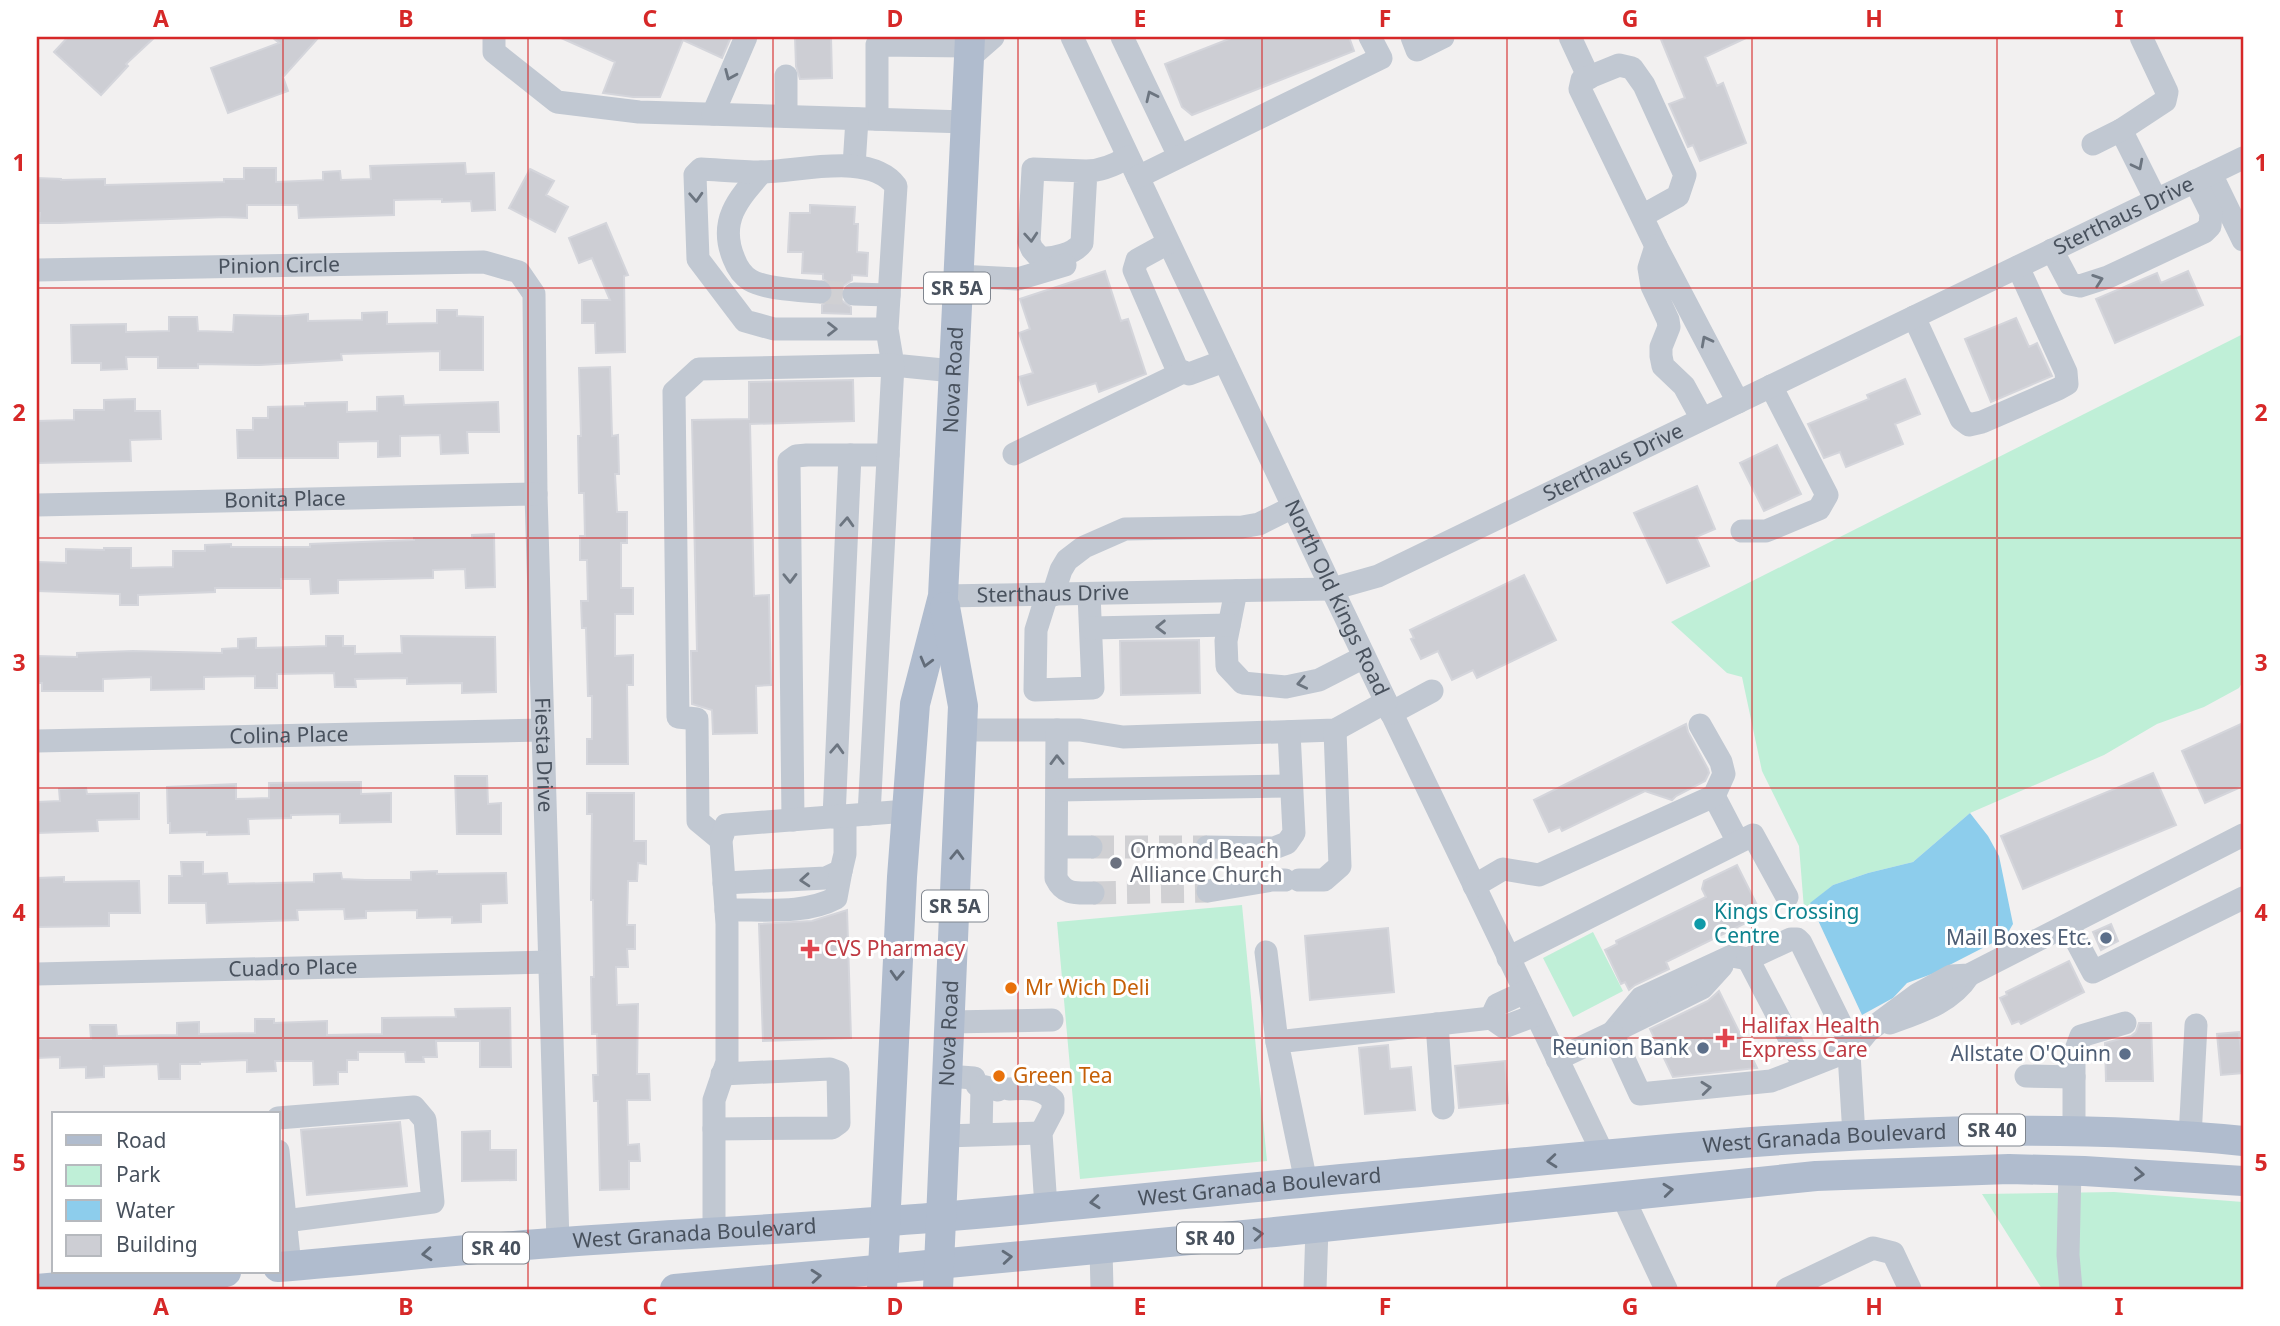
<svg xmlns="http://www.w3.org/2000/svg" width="2280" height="1326" font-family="'Noto Sans',sans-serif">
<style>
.green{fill:#bfefd7}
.water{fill:#8dcdec}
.building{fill:#cdced4;stroke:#d4d5db;stroke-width:2}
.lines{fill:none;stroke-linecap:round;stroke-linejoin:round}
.minor-tunnel{stroke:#d0d0d3;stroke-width:23;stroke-dasharray:23 11;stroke-linecap:butt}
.minor{stroke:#c1c8d2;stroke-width:23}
.major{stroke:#b0bcce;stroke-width:30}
.oneway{stroke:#6c7580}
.oneway2{stroke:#626c79}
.grid{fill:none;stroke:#d62828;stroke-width:2;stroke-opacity:0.55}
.worship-dot{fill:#6b7280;stroke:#fff;stroke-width:2.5}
.culture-dot{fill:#0f9aa8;stroke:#fff;stroke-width:2.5}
.service-dot{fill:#5c6f8a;stroke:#fff;stroke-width:2.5}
.health-dot{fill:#e0444e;stroke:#fff;stroke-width:2.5}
.food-dot{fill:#e8710a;stroke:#fff;stroke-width:2.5}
.labels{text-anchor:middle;stroke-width:6;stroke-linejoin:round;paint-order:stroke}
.shield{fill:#fff;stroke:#7f858e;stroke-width:2}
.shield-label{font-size:19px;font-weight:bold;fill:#48515d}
.street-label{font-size:21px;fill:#48515d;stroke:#fff}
.worship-label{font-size:21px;fill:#5b616d;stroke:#fff;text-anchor:start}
.culture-label{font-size:21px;fill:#0d838f;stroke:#fff;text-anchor:start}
.service-label{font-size:21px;fill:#4e5e75;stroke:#fff;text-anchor:end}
.health-label{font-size:21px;fill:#be3a42;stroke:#fff;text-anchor:start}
.food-label{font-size:21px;fill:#c56008;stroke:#fff;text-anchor:start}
.neatline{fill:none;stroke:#d62828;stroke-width:2.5}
.grid-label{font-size:23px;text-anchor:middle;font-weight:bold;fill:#d62828}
</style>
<rect width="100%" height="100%" fill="#f2f0f0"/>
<path class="green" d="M2243,334V681L2239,688L2204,707L2157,724L2104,755L1970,813L1913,862L1868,873L1833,885L1804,909L1799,846L1762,771L1742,677L1727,673L1671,622Z
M1242,905L1267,1161L1080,1179L1057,922Z
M1593,932L1623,991L1573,1017L1543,958Z
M2114,1192L2243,1202V1289H2042L1982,1194Z"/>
<path class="water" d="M1970,813L1988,836L1999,856L2013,924L2006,936L1932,974L1907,983L1893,998L1862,1015L1810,903L1833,885L1868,873L1913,862Z"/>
<path class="building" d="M68,37H155L126,64L128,66L101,95L54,52Z
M272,37H319L283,77L288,91L228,113L211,68L279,43Z
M559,37H731L722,58L683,40L660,97H633L603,93L615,62Z
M795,37H831L832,78L800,79L796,66Z
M1234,37H1349L1354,51L1192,115L1182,107L1165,64Z
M1660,37H1748L1705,57L1717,86L1723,83L1746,143L1700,161L1693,145L1688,147L1669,104L1685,98Z
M465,163L466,174L494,173L495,210L472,211L471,201L442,202V199L394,200V215L299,218L298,205H247V218L225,217L60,223H39L40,213H37V178L61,179V180L105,179V185L224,182V179H244V168H276V182L323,180V172L340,171L341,180L371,179L370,166Z
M530,169L554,181L546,195L568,207L555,232L509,208Z
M810,205L855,207L854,224H858L857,252L868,253L867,276L852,275V280L842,287L841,300L851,307V314L822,313V305L832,299L834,292L832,285L823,279V274L802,273L803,252H788L790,213H810Z
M606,223L628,275L624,276L625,352L596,353L595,323H582V300H610L592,258L579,263L569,238Z
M1105,271L1121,321L1128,319L1146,374L1099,392L1096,383L1028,405L1019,377L1033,373L1019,333L1030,329L1020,299Z
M2188,271L2203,305L2115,343L2096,299L2157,273L2161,283Z
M437,310H457V316L483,317V370H440V351L341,354L342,360L260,365L198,364V368H158V357H126L127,369L101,370V363H72L71,325L126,324V332L169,331V317H197L198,331L233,332L234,315L285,316L308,314V321L362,320V313L387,312V324L437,323Z
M2016,318L2029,347L2037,343L2052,376L1991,402L1965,339Z
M610,367L612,436L618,435L619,474H615L617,512H627V543H621V588H633V614H615V656L633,655V685H627L628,764H587V739H592V696H588L586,628H582L581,601H588L587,560H580V536H585L584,493H579L578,436H581L579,368Z
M1905,379L1920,414L1895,424L1903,444L1846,467L1840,452L1824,458L1808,424L1869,399L1867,395Z
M853,380L854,421L750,424L754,596L769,595L771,685L756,686L757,733L713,734L712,710L692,704L691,651H697L692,420L749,419V382Z
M403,396L404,405L498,402L499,432H467L468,453L441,454L440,435L400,436V456L378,457V441L338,442V458H238L237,430H253V418H268V407L305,406V403L347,402V412L377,411V397Z
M135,399V411H160L161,439L130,440L131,461L37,463V421L74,420V410H104V400Z
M1777,445L1801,494L1764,511L1740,463Z
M1697,486L1715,529L1696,537L1709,566L1667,583L1634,513Z
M494,534L495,587L466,588L465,569L433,570V578L338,580V593L311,594L310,579H281V588H215V592L138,595V605H120V594L38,591V562L66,563V549L104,550V548H131V568L173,567V551H205V545L231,544V547H310V544L414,540V538H472V535Z
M1524,575L1556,640L1477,678L1473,670L1452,680L1438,651L1421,659L1411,639L1414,638L1410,630Z
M326,636H343V646H355V654L402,653L401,636L495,637L496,692L462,693V683L407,684V678L355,679L356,687H335L334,673L277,674V688H255V676L204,677V689L151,690V677L103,679V691H42V683H37V656L77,657V653L133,651L222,653V649L238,648V639L256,638V648L298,647L326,646Z
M1199,640L1200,693L1121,695L1120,641Z
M2243,723V786L2205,803L2182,751Z
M1686,724L1688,732L1708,769L1709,773L1705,781L1676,796L1672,800L1645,791L1562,831L1560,827L1549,832L1534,800Z
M2153,773L2176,825L2023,889L2001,836Z
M455,776H487L488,804L501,803V834H457Z
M361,782V794L391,793V822L340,823V814L291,815V818L248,819L249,834L207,835V832L170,833V823H168L167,787L236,784V799L269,798V783Z
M86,788L87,794L139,793V819L97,820L98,831L37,833V802L60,801L59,789Z
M587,793H634V841H646V864L638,863L637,881H628L627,925H635V949H627L628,967H616L617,1005L638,1004L637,1074H649L650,1100H627L628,1145L639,1144L640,1161H629V1189L600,1190L598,1101H594L593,1075H598L597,1034H592L591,977H594L593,900H591L592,814H587Z
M181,862H203V874L227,873L228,884L314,882V874L341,873L342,879L365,880H411V872L437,871V874L506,873L507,903L481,904V922L452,923V917L417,918V910L366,911V918L345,919L344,909L297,910L298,920L207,923L206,903H169V876H182Z
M1737,865L1762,915L1666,962L1669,969L1635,985L1629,990L1625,982L1621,984L1605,950L1617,944L1616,941L1706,897L1702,889L1704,881Z
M64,877V882L139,881L140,913H109V926L37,927V878Z
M847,910L851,1038L763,1041L759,924L812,921Z
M2111,924L2118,941L2101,950L2093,932Z
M1388,928L1394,992L1310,1000L1305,936Z
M2069,961L2084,992L2021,1024L2019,1021L2012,1024L2000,998L2007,995L2006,992Z
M1719,991L1757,1068L1673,1077L1650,1029L1708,1001Z
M510,1008L511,1067H480V1041H436L437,1057H423L424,1062H406L405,1052H358V1060H347V1072H338V1084L314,1085L313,1061H275L276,1071L247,1072V1060L200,1062V1064H180V1079H159L158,1064L104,1066V1077L86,1078V1067L60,1068V1057L37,1058V1039H91L90,1025H116L117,1036L177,1035V1023L199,1022V1034L255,1033V1019H274V1023L327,1021V1035L382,1034V1018L456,1017L455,1009Z
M2139,1023H2151L2153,1081H2106L2105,1043L2131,1036L2136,1032Z
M2239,1032L2243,1073L2221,1075L2217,1034Z
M1388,1045L1390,1069L1411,1067L1415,1110L1365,1114L1359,1048Z
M1505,1061L1508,1103L1459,1108L1455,1066Z
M400,1122L407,1186L307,1195L301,1130Z
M490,1131V1150H516V1180L462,1181V1132Z"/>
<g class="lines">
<path class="minor-tunnel" d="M820,292L854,294
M1091,847H1207
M1093,893L1208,891"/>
<g class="minor">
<path d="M494,37V52L557,102L639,112L966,122"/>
<path id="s1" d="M1072,37L1332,589L1604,1156"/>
<path d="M1122,37L1179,156"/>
<path d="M1412,37L1417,50L1443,37"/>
<path d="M1570,37L1589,78"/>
<path d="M969,58L993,37"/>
<path d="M713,114L746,37"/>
<path d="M786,116V76"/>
<path d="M877,119V45L969,46"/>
<path d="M2121,130L2156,200"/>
<path d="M2093,144L2121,130L2165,101L2167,92L2141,37"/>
<path d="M854,166L857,119"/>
<path d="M1086,171L1082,243C1074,254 1053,259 1040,258L1032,249L1029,242L1033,169L1086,171C1102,171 1115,165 1128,157"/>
<path d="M762,172C738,199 718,221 734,259C737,267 742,275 750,280C765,289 802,291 820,292"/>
<path d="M2211,174L2243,240"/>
<path d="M1138,177L1381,58L1370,37"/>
<path d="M1642,216L1678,196L1685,175L1644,85L1632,68L1619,65L1582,80L1580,89L1656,246"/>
<path d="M1168,243L1137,260L1134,270L1177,369L1189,374L1224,361"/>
<path d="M2052,250L2070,284L2080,286L2108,277L2204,232L2210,226L2211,213L2195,181"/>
<path id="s2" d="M37,270L484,262L519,272L534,294L536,494L558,1242"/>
<path d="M958,276L1018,279L1065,265"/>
<path d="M854,294L889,295"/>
<path d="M1914,317L1961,419L1969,425L1982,422L2058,389L2067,384L2066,372L2018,267"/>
<path d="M887,329H774L745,321L698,259L695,175L701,169C721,170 741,172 761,172C798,172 870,151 896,186L887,329L893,365L953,371"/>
<path d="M1702,419L1684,386L1663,366L1661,356V347L1669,327L1668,320L1652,286L1649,268L1656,246L1738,402"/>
<path d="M1014,454L1183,372"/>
<path id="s3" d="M37,505L536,494"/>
<path d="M1742,531H1766L1819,509L1827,495L1771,386"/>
<path d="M1236,591L1226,641L1227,666L1243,683L1286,687L1319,680L1364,657"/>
<path d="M1047,595L1036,630L1035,690L1093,688L1089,594"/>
<path d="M1053,595L1061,570L1067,560L1084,547L1125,529L1242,527L1259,524L1293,507"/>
<path id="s4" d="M943,596L1332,589L1378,576L2243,158"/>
<path d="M1091,628L1229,625"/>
<path d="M1391,713L1432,691"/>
<path d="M962,730H1080L1123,737L1335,730L1386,702"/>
<path d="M1057,730L1056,878C1064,895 1076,893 1093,893"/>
<path id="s5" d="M37,741L542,730"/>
<path d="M1058,790L1291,786"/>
<path d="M1714,796L1738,842"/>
<path d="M834,817L850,455"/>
<path d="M793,820L789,461L796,456L807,455H888"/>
<path d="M721,840L698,821L697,719L678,717L674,392L699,369L893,365L869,814"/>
<path d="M1057,847H1091"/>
<path d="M1207,847L1274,848L1287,843L1294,833L1289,732"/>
<path d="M1299,880H1324L1340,866L1335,730"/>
<path d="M724,883L826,878L841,871L845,854V817"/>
<path d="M1474,886L1503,869L1539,875L1714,796L1724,774L1721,762L1700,725"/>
<path d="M1208,891L1272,880H1285"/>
<path d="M726,910C761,909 804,915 836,898L841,871"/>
<path d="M2068,925L2093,972L2243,898"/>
<path d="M1266,952L1277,1042"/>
<path d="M1508,958L1753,835L1787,897"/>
<path id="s6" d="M37,974L549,962"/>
<path d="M1491,1018L1497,1005L1525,992"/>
<path d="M950,1022L1052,1020"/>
<path d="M1890,1023C1920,1012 1951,1003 1969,975"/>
<path d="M1437,1024L1443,1108"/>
<path d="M1621,1028L1702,988L1722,966"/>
<path d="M1612,1033L1641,998L1732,956L1748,959"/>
<path d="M1557,1059L1612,1033L1640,1094L1771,1081L1805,1068L1748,959L1791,939H1797L1801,943L1853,1049L1805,1068"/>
<path d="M947,1076L974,1078L977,1085L998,1090"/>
<path d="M2026,1076L2074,1077"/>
<path d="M1009,1089C1026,1088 1040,1087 1053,1100V1110L1041,1133L1046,1207"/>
<path d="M278,1118L414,1107L425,1120L433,1202L285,1221"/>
<path d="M714,1129L832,1128L839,1123L838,1072L830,1069L722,1074"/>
<path d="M2074,1131V1055L2081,1036L2125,1023"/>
<path d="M981,1134L982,1087"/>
<path d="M1854,1135L1849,1054L1868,1031L1918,994L1951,976L1969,975L2243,835"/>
<path d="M945,1136L1041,1133"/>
<path d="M2190,1137L2196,1025"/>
<path d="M278,1151L290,1266"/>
<path d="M2070,1170L2068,1255L2071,1289"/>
<path d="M1306,1182L1277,1042L1491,1018L1504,1027L1536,1015"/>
<path d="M1622,1195L1666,1289"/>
<path d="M714,1231V1100L727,1062V924L721,840L726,825L907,811"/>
<path d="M1101,1249L1102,1289"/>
<path d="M1315,1289L1317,1228"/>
<path d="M1787,1289L1873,1248L1893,1253L1910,1289"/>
</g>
<g class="major">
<path id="s7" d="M278,1267C374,1259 469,1249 564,1242C689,1233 815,1228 940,1217C1085,1205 1229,1189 1374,1176C1663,1151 1953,1112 2243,1141"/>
<path d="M37,1289L226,1272"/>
<path d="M675,1289L1275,1232L1816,1176L2009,1169L2084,1171L2243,1181"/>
<path id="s8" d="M882,1289L902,877L915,704L943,596L970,37"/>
<path id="s9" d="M938,1289L963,706L945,607"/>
</g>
</g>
<defs><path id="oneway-chevron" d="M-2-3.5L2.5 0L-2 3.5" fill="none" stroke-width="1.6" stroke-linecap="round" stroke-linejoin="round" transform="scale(1.75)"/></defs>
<g class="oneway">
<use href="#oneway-chevron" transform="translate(730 75) rotate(113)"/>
<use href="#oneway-chevron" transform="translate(1151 96) rotate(-115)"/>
<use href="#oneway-chevron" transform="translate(2138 165) rotate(63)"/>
<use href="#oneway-chevron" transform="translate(696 197) rotate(87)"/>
<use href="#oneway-chevron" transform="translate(1031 237) rotate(86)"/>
<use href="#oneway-chevron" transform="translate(2098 280) rotate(-19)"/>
<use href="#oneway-chevron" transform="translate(832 329)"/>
<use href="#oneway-chevron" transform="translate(1706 341) rotate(-118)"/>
<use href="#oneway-chevron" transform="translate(847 522) rotate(-87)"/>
<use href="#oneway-chevron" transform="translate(790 578) rotate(89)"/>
<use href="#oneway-chevron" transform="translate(1161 627) rotate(179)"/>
<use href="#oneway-chevron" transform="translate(1302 683) rotate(168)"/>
<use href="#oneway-chevron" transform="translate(837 749) rotate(-87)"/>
<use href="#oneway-chevron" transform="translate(1057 760) rotate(-91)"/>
<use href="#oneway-chevron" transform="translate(805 880) rotate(176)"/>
<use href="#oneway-chevron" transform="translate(1706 1088) rotate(-6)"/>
</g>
<g class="oneway2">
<use href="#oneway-chevron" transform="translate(926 662) rotate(105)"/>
<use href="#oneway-chevron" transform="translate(957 855) rotate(-88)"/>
<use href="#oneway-chevron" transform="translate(897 975) rotate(93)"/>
<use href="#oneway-chevron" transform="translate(1552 1161) rotate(175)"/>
<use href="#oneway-chevron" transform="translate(2139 1174) rotate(3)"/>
<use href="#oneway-chevron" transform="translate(1668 1190) rotate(-6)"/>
<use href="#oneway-chevron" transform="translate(1095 1202) rotate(174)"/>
<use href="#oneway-chevron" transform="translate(1258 1234) rotate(-5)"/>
<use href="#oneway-chevron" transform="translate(427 1254) rotate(175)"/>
<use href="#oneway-chevron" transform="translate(1007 1257) rotate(-5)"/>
<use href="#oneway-chevron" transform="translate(816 1276) rotate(-5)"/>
</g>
<path class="grid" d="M283,37V1289M528,37V1289M773,37V1289M1018,37V1289M1262,37V1289M1507,37V1289M1752,37V1289M1997,37V1289M37,288H2243M37,538H2243M37,788H2243M37,1038H2243"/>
<circle class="worship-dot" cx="1116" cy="863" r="7"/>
<circle class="culture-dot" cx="1700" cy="924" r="7"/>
<g class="service-dot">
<circle cx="2106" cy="938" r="7"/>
<circle cx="1703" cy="1048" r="7"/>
<circle cx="2125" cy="1054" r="7"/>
</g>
<g class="health-dot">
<path d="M806.5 938.5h7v7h7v7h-7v7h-7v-7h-7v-7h7z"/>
<path d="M1721.5 1027.5h7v7h7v7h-7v7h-7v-7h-7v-7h7z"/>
</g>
<g class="food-dot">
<circle cx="1011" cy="988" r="7"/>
<circle cx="999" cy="1076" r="7"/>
</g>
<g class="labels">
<g class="shield">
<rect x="924" y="272.5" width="66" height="31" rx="5"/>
<rect x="922" y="890.5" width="66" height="31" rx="5"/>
<rect x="1959" y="1114.5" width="66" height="31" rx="5"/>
<rect x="1177" y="1222.5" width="66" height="31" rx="5"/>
<rect x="463" y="1232.5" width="66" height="31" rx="5"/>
</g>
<g class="shield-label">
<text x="957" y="295">SR 5A</text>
<text x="955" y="913">SR 5A</text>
<text x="1992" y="1137">SR 40</text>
<text x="1210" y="1245">SR 40</text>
<text x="496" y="1255">SR 40</text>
</g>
<g class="street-label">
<text dy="7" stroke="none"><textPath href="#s4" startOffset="1265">Sterthaus Drive</textPath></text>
<text dy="7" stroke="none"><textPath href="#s2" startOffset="242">Pinion Circle</textPath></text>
<text dy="7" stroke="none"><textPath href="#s8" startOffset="914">Nova Road</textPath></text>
<text dy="7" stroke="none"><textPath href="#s4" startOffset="698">Sterthaus Drive</textPath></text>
<text dy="7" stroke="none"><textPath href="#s3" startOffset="248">Bonita Place</textPath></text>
<text dy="7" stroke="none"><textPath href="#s4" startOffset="110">Sterthaus Drive</textPath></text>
<text dy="7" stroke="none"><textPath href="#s1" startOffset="620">North Old Kings Road</textPath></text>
<text dy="7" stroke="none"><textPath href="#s5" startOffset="252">Colina Place</textPath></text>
<text dy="7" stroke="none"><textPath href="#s2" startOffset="971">Fiesta Drive</textPath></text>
<text dy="7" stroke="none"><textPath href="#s6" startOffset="256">Cuadro Place</textPath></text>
<text dy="7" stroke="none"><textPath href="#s9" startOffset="256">Nova Road</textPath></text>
<text dy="7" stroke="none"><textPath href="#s7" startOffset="1552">West Granada Boulevard</textPath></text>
<text dy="7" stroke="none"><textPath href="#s7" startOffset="985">West Granada Boulevard</textPath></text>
<text dy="7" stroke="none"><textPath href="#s7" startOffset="418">West Granada Boulevard</textPath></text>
</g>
<g class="worship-label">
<text x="1130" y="858">Ormond Beach<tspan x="1130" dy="24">Alliance Church</tspan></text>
</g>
<g class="culture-label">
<text x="1714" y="919">Kings Crossing<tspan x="1714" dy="24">Centre</tspan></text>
</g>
<g class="service-label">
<text x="2092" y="945">Mail Boxes Etc.</text>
<text x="1689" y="1055">Reunion Bank</text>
<text x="2111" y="1061">Allstate O'Quinn</text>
</g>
<g class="health-label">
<text x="824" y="956">CVS Pharmacy</text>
<text x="1741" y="1033">Halifax Health<tspan x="1741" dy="24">Express Care</tspan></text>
</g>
<g class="food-label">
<text x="1025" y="995">Mr Wich Deli</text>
<text x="1013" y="1083">Green Tea</text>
</g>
</g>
<rect width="2280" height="1326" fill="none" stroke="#ffffff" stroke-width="77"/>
<rect x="52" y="1112" width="228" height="161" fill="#ffffff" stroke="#b6b9be" stroke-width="2"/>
<rect x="66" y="1135" width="35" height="10" fill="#b0bcce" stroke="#b6b9be" stroke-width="2"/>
<text x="116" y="1148" font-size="21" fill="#48515d">Road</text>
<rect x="66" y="1165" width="35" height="21" fill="#bfefd7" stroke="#b6b9be" stroke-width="2"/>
<text x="116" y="1182" font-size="21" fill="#48515d">Park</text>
<rect x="66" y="1200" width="35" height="21" fill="#8dcdec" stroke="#b6b9be" stroke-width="2"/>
<text x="116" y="1218" font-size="21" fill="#48515d">Water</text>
<rect x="66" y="1235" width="35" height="21" fill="#cdced4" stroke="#b6b9be" stroke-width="2"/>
<text x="116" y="1252" font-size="21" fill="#48515d">Building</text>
<rect x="38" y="38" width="2204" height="1250" class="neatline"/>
<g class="grid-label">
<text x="161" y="27">A</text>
<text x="406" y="27">B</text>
<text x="650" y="27">C</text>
<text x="895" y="27">D</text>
<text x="1140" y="27">E</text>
<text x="1385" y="27">F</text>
<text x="1630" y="27">G</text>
<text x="1874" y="27">H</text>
<text x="2119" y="27">I</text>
<text x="19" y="171">1</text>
<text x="2261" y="171">1</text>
<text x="19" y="421">2</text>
<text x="2261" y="421">2</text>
<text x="19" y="671">3</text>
<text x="2261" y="671">3</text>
<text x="19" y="921">4</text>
<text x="2261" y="921">4</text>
<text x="19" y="1171">5</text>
<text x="2261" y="1171">5</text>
<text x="161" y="1315">A</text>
<text x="406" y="1315">B</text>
<text x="650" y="1315">C</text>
<text x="895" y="1315">D</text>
<text x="1140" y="1315">E</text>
<text x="1385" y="1315">F</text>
<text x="1630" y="1315">G</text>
<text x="1874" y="1315">H</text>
<text x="2119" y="1315">I</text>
</g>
</svg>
